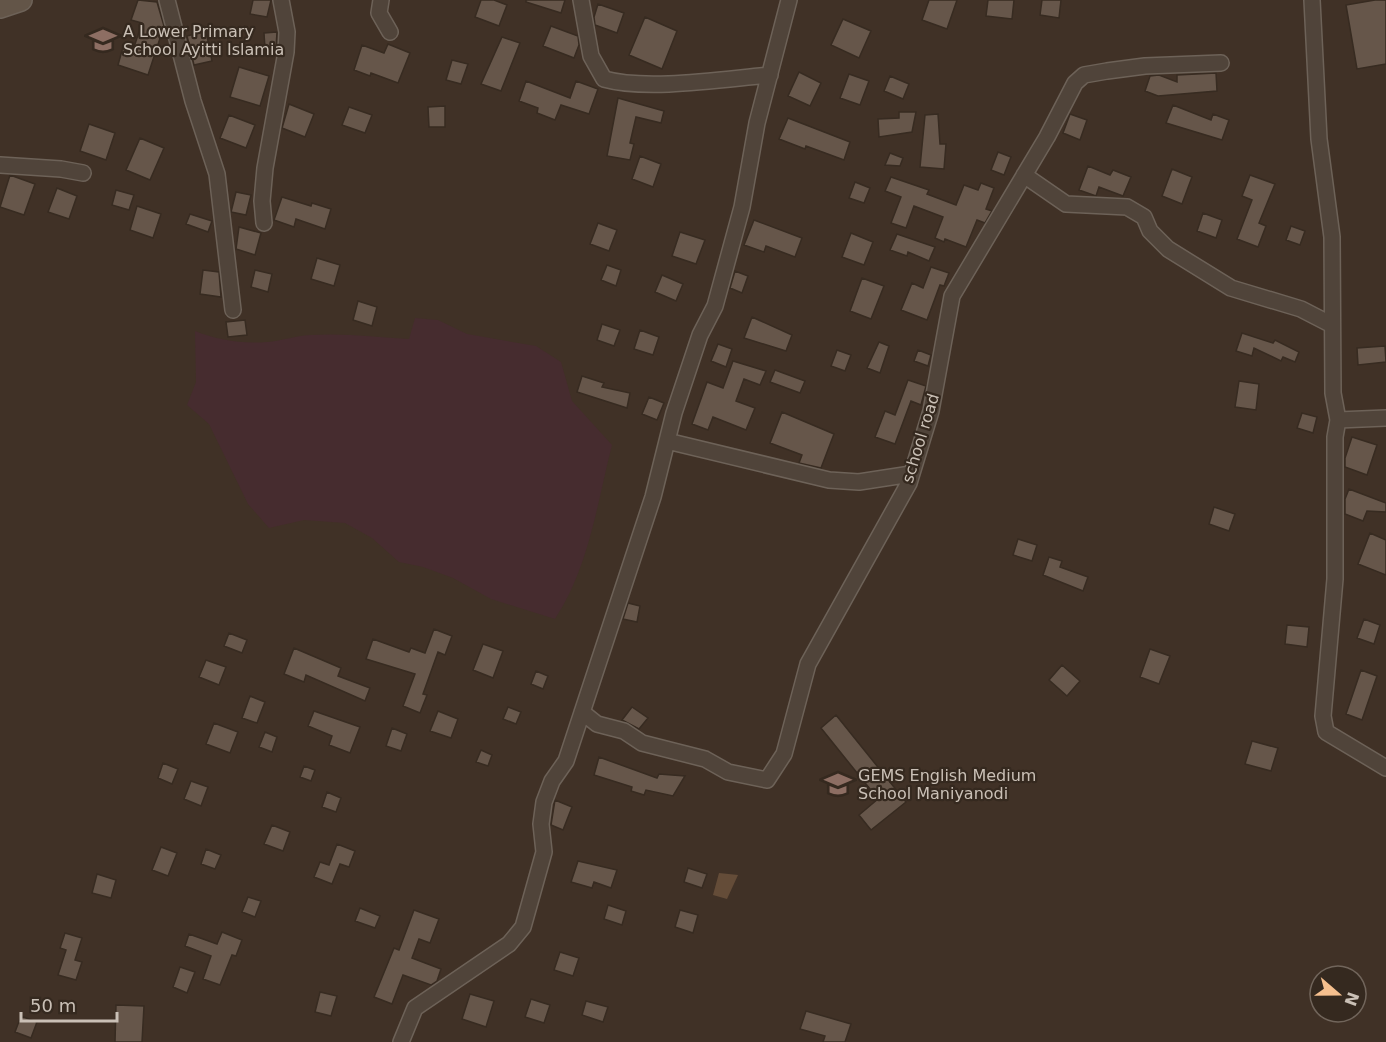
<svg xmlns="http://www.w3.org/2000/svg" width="1386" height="1042" font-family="'DejaVu Sans',sans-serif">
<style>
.green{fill:#462c2f}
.water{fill:#644c38}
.building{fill:#66564a;stroke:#372b21;stroke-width:1.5}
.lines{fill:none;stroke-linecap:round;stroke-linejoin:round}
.street-casing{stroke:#6d6258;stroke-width:18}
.secondary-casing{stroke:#6d6258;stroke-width:24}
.street{stroke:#50443a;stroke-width:15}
.secondary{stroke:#635548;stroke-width:21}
.labels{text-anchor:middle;stroke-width:4.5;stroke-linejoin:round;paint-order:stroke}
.poi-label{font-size:16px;fill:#cac0b6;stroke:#35291f;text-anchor:start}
.street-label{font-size:16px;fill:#cac0b6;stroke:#35291f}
</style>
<rect width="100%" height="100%" fill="#403126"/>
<path class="green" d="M415,318L438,320L467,334L536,346L561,362L572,401L612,445C597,504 589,567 555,619L491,599L453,578L423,567L399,562L372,538L345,523L304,520L269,528L248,504L209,424L187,405L196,382L195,331C218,340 241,344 267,342C282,341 297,335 312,335C344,333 377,337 409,339Z"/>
<path class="water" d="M719,873L738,875L727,899L713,895Z"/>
<path class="building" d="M138,0L157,2L164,26L148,75L118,65L123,47L133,50L142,23L131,20Z
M253,0H271L267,17L250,14Z
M481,0H494L507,5L499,26L475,17Z
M526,0H565L561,13L526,2Z
M929,0H957L947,29L922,20Z
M988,0H1014L1012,19L986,16Z
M1042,0H1061L1059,18L1040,15Z
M1375,0H1386V64L1357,69L1346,5Z
M598,4L624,13L617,33L595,25L594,17Z
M645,17L677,31L662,69L629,55Z
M843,19L871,31L859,58L831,45Z
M551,26L578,36L579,45L574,58L543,46Z
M206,31L212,61L194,65L187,36Z
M277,32L276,48L265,49L264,33Z
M502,37L520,43L501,91L481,84Z
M388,44L410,53L398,83L371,73L370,76L354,70L362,45L384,53Z
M452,60L468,64L461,84L446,80Z
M239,67L269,76L260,106L230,97Z
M799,72L821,83L810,106L788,96Z
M1216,73L1217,91L1158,96L1145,91L1150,76L1159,75L1177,82V75Z
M849,74L869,81L860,105L840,98Z
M890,76L909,84L903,99L884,91Z
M526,81L570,98L576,81L598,89L589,114L561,105L555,120L537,113L538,108L519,101Z
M618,98L664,111L661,123L636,117L630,143L634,144L630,160L607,156Z
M289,104L314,114L305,137L282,128Z
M1173,105L1211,120L1213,114L1229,120L1222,140L1166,123Z
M445,106V127H429L428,107Z
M349,107L372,115L365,133L342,125Z
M899,112H916L912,132L879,137L878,119L899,118Z
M938,114L940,144H946L944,169L920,167L925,115Z
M1070,114L1087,120L1080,140L1063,133Z
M229,115L255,125L246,148L220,138Z
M788,118L850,142L844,160L806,146L805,149L779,139Z
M89,124L115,133L106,160L80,151Z
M140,138L164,148L150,180L126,170Z
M998,152L1011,157L1004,175L991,170Z
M890,153L903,158L900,166L885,165Z
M640,156L661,164L653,187L632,179Z
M1088,166L1110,175L1113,170L1131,177L1123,196L1099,187L1096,196L1079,190Z
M1172,169L1192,177L1182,204L1162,196Z
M10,175L35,184L24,215L0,207Z
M1250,175L1275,184L1259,223L1266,226L1258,247L1237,239L1252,200L1242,196Z
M891,177L929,190L927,194L956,205L964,185L978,190L981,183L994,188L986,209L992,211L985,223L977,220L966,247L945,239L944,242L935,238L943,217L914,206L906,228L891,223L901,197L885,191Z
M855,182L870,188L864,203L849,198Z
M57,188L77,196L69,219L48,212Z
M116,190L134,195L129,210L112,205Z
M236,192L251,195L246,215L231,212Z
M282,197L311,206L312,203L331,209L325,229L296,219L294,227L274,220Z
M137,206L161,214L153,238L130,230Z
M1203,213L1222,220L1216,238L1197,231Z
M190,214L212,221L208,232L186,224Z
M754,220L802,238L795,257L766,246L764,252L744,245Z
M598,223L617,230L609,251L590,244Z
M1291,226L1305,231L1300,245L1286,240Z
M239,227L261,233L255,255L236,249Z
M680,232L705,240L696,264L672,256Z
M851,233L873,242L864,265L842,257Z
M897,234L935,247L929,261L908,252L907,256L890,250Z
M317,258L340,265L334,286L311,279Z
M607,265L621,270L616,286L601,280Z
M931,267L949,273L944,286L940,285L927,320L901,310L912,283L923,288Z
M203,270L219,272L221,297L200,294Z
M255,270L272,274L268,292L251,287Z
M735,271L748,276L742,293L730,288Z
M662,275L683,284L676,301L655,292Z
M862,278L884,286L871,319L850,311Z
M358,301L377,307L372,326L353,320Z
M752,317L792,335L786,351L744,338Z
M245,320L247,335L228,337L226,322Z
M602,324L620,330L614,346L597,340Z
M640,330L659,337L653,355L634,349Z
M1242,333L1273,343L1275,340L1299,352L1295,362L1283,357L1281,361L1254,348L1252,356L1236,351Z
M879,342L889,346L880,373L867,368Z
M718,344L732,349L726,367L711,361Z
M1385,346L1386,362L1358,365L1357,348Z
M837,350L851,355L845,371L831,366Z
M918,350L931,355L928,366L914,361Z
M733,361L766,371L760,385L744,379L736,401L755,408L746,430L713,417L708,430L692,424L707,382L723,388Z
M775,370L805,381L800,393L770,382Z
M582,376L604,383L602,387L630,393L627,408L577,392Z
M908,380L926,386L921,405L911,401L895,444L875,437L885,411L895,415Z
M1239,381L1259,384L1256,410L1235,407Z
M649,397L664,403L657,420L642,414Z
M782,412L834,434L821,468L799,463L802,455L770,443Z
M1302,413L1317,417L1313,433L1297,428Z
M1352,437L1377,445L1367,475L1345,467V458Z
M1349,489L1386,503V512L1367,511L1363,521L1345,514V499Z
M1214,507L1235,514L1229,531L1209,524Z
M1370,533L1386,540V575L1358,564Z
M1018,539L1037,545L1032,561L1013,555Z
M1049,557L1062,561L1060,567L1088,577L1083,591L1043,575Z
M628,603L640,606L637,622L623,619Z
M1364,619L1380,625L1374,644L1357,638Z
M1287,625L1309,627L1307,647L1285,644Z
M434,629L452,636L445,655L438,652L423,694L427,695L420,713L403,706L415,674L366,659L373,639L409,652L411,648L425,653Z
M229,633L247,640L242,653L224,646Z
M483,644L503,651L493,678L473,670Z
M294,648L341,668L338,676L370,688L365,701L306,675L304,682L284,674Z
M1150,649L1170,656L1159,684L1140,677Z
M206,660L226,667L219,685L199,677Z
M1062,665L1080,681L1067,696L1049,680Z
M1361,670L1377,676L1362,720L1346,714Z
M536,671L548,676L543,689L531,684Z
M250,696L265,702L257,723L242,718Z
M508,707L521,712L516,724L503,719Z
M632,707L648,718L639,729L622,720Z
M314,711L360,727L350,753L329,745L332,736L308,726Z
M438,711L458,719L451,738L430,731Z
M836,715L906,802L871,830L859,815L878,799L821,728Z
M214,723L238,732L230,753L206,744Z
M392,728L407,734L401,751L386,746Z
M265,732L277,737L272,752L259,747Z
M1252,741L1278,748L1271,771L1245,764Z
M481,750L492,755L488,766L476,762Z
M599,757L657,778L659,774L685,776L673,796L646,790L644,795L631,791L632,787L594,775Z
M163,763L178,769L172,784L158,778Z
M304,766L315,770L311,781L300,777Z
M191,781L208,787L201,806L184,799Z
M327,792L341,798L336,812L322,807Z
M555,800L572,807L563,830L551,825Z
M272,825L290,832L283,851L264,844Z
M337,844L355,851L349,867L340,864L332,884L314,877L320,862L329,865Z
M161,847L177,853L168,876L152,870Z
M206,849L221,855L215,869L201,864Z
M578,861L617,870L611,888L594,882L592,888L571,882Z
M688,868L707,874L702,888L684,882Z
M97,874L116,880L111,898L92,893Z
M248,897L261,901L255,917L242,912Z
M608,905L626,911L622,925L604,919Z
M360,908L380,916L375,928L355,921Z
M414,910L439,919L430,943L419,939L412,958L441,969L437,981L431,985L403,975L392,1004L374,997L394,948L399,950Z
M680,910L698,915L693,933L675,927Z
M222,932L242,940L236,956L232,955L220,985L203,979L211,956L185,946L189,934L217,944Z
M65,933L82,938L75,960L82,962L76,980L58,975L66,950L60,948Z
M560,952L579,958L573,976L554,970Z
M180,967L195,972L187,993L173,987Z
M320,992L337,996L331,1016L315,1012Z
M470,994L494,1001L486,1027L462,1019Z
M531,999L550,1005L544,1023L525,1017Z
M586,1001L608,1007L603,1022L582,1015Z
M116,1005L144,1006L142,1042H115Z
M806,1011L851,1024L845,1042H823L825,1036L800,1029Z
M21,1016L37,1022L31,1038L15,1032Z"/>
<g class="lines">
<defs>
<path id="street" d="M167,0L193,101L217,174L233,310
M381,0L379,13L390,32
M581,0L591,56L604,79C647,91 724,79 770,75
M1312,0L1319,139L1332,237L1333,393L1338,420L1386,418
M0,165L61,169L83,173
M1024,175L1066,204L1127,207L1144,217L1150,231L1168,249L1231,288L1301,309L1332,325
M264,223L262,201L265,168L286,52L287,32L281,0
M1338,420L1335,437V579L1323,716L1326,732L1386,768
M667,441L829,480L859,482L911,474
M582,712L597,724L624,731L642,743L705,759L728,772L767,780L784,754L808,664L909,483L931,411L952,296L1047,137L1075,83L1084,75L1107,71L1145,66L1221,63
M401,1042L415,1008L509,944L523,927L544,852L541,824L544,802L552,781L566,761L653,497L674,413L700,335L715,306L742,207L757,123L789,0"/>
<path id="secondary" d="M0,7L21,0"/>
</defs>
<use href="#street" class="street-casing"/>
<use href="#secondary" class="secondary-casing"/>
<use href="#street" class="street"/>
<use href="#secondary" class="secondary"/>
</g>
<defs>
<symbol id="school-bare" viewBox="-9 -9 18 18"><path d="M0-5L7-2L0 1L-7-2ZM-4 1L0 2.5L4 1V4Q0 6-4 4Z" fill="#8d6e63" stroke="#35291f" stroke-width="2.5" paint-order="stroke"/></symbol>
</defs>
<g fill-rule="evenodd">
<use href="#school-bare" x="84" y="21" width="38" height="38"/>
<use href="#school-bare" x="819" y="765" width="38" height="38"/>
</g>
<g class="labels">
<g class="poi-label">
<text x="123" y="37">A Lower Primary<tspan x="123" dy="18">School Ayitti Islamia</tspan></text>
<text x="858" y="781">GEMS English Medium<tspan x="858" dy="18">School Maniyanodi</tspan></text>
</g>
<g class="street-label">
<text transform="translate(920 438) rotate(-73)" y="6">school road</text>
</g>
</g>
<g transform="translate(1338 994) rotate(110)"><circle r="28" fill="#35291f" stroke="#71655b" stroke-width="1.5"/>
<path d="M0-4.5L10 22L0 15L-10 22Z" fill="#f6c08f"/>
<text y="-9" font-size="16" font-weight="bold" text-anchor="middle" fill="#cac0b6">N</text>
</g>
<path d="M21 1012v9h96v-9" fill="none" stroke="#cac0b6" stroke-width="3"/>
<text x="30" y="1012" font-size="18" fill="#cac0b6" stroke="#35291f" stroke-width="4.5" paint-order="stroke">50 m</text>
</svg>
